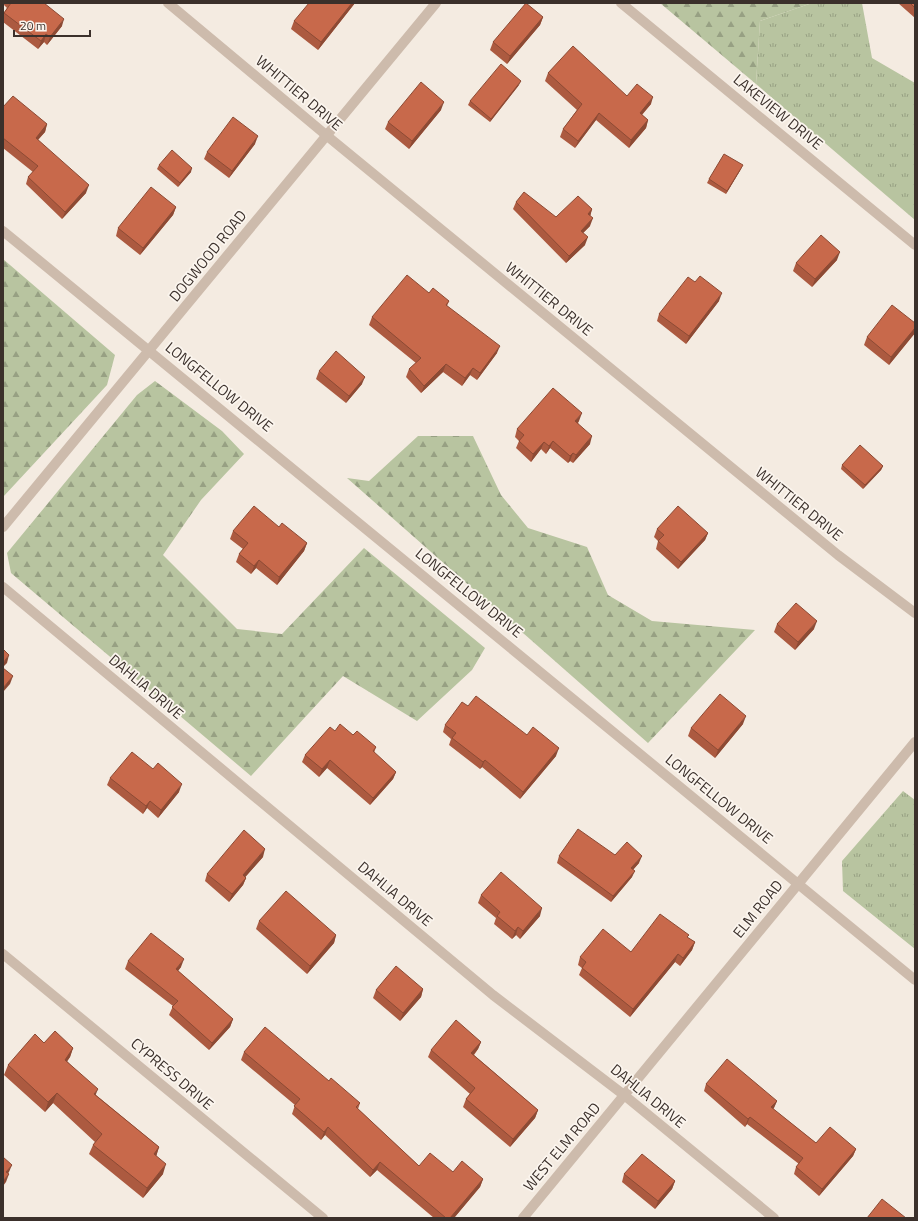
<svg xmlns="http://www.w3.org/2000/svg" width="918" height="1221" font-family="'Titillium Web',sans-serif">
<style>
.grass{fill:url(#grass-tufts)}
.forest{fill:url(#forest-firs)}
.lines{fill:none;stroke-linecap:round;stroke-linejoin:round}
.minor{stroke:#cdbbac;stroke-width:10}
.tertiary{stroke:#cdbbac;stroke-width:10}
.wall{fill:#ac5a40}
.shaded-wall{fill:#8c4a34}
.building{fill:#c8694b;stroke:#8c4a34}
.labels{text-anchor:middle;stroke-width:3.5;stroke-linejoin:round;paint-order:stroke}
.street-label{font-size:15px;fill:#3b302b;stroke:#fbf5ee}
</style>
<defs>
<pattern id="grass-tufts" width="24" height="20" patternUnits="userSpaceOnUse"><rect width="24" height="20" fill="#b8c4a0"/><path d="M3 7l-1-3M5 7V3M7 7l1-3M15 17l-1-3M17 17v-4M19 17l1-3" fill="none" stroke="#97a083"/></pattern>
<pattern id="forest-firs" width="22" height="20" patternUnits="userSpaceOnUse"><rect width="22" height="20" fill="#b8c4a0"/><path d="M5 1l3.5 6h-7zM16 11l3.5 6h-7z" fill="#97a083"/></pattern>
</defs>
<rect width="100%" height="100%" fill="#f4ebe1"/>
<path class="grass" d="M812,3H862L872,58L915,83V220L756,84L760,21Z
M903,791L915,800V949L843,891L842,861Z"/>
<path class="forest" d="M660,3H812L760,21L756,84Z
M3,259L115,355L107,385L3,497Z
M155,381L222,431L244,454L201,500L163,555L237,629L282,634L364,548L485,648L472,670L417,721L343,676L251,776L11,573L7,553L137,395Z
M418,436H473L501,495L528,528L587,547L608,595L652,621L755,630L648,743L347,478L369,481Z"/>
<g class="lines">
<path class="minor" d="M621,3L915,245
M3,231L915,980
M3,527L436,3
M3,587L493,995L624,1095L774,1218
M3,954L323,1218
M523,1218L915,742"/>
<path class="tertiary" d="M168,3L326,135L838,555L915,613"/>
</g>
<path class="wall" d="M3,3H44L62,26L47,45L44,42L38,49L3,22V14L7,8L3,4Z
M355,3L318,50L291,29L294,21Z
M898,3H915V18Z
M543,17L540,25L507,64L490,50L493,42Z
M548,73L627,96L651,104L642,115L648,120L646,128L629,148L596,120L575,148L560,137L563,129L577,110L545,81Z
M519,85L490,122L468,105L470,101Z
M3,107L47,124L45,132L38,140L86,193L62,219L26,184L28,177L33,172L3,148Z
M441,110L409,149L385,129L388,122Z
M255,144L229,178L204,159L207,152Z
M159,165L191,172L178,187L157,169Z
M741,169L726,194L707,183L709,179Z
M516,202L556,217L592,209L590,216V226L583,233L585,245L566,263L513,209Z
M176,207L173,215L140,255L116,236L118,228Z
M837,260L812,287L793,271L796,263Z
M695,282L719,301L686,344L657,321L659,314Z
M429,293L449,301L447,306L497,353L477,380L470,375L462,386L443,372L421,393L406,377L409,369L416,363L369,325L372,317Z
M915,323V333L889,365L864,345L867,337Z
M319,371L362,384L346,403L316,379Z
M579,421L578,423L590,444L573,463L570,461L568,463L550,448L546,454L541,449L531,462L516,448L519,441L515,437L517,429Z
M842,465L883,466L881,470L863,489L841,469Z
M279,527L307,543L304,551L277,585L256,568L251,574L236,562L239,554L243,549L230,539L233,531Z
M657,529L708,533L705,540L678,569L656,549L658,541L654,537Z
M777,624L814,629L795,650L774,632Z
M468,706L527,735L556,756L520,799L482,767L480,769L449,745L451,739L443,732L445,725Z
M743,724L715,758L688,736L691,728Z
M335,731L353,735L376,747L374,753L396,772L393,779L370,805L327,768L319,777L302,762L305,755Z
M110,778L179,792L158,818L147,808L143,814L107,785Z
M615,855L639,863L633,870L632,877L611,902L557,863L559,856Z
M263,857L245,877L246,878L243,885L229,902L205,881L207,874Z
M481,895L540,916L520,939L516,935L512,939L494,924L496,918L478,903Z
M259,921L336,935L334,943L307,974L256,929Z
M688,938L695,942L692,950L680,966L675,962L630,1017L579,975L582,968L578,965L580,957L631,952Z
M128,961L181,967L178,971L233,1019L230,1027L209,1050L169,1015L173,1006L125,969Z
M423,989L421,997L400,1021L373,998L376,990Z
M481,1042L478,1049L474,1055L538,1110L535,1118L510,1147L463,1107L466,1099L470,1094L428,1057L431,1050Z
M44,1043L73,1048L70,1057L67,1061L96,1095L159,1147L156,1156L163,1174L143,1198L89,1154L93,1145L95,1142L53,1103L45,1112L4,1075L8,1065Z
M244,1052L329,1081L360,1103L358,1109L419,1166L453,1172L483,1179L480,1187L454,1218H434L377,1170L370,1177L325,1135L321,1140L292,1114L295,1105L241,1060Z
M706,1084L777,1101L773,1109L816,1143L856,1149L853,1156L819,1196L794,1174L796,1167L799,1164L747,1124L745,1127L704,1091Z
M624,1174L675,1181L672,1189L655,1209L622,1182Z"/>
<path class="shaded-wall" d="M352,3H355L318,50L321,42Z
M543,17L540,25L507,64L510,56Z
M64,19L62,26L47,45L50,37Z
M46,34L44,42L38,49L41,41Z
M521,81L519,85L490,122L491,119Z
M653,97L651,104L637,120L640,113Z
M444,102L441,110L409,149L412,141Z
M599,113L596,120L575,148L578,141Z
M648,120L646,128L629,148L631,140Z
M47,124L45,132L33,145L36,138Z
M258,136L255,144L229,178L232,171Z
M743,165L741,169L726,194L727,191Z
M192,168L191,172L178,187L180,183Z
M89,185L86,193L62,219L65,212Z
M176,207L173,215L140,255L143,248Z
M592,209L590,217L588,214Z
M593,218L590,226L578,238L581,231Z
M588,237L585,245L566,263L569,256Z
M840,252L837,260L812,287L815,279Z
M722,293L719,301L686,344L689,336Z
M915,328V333L889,365L891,357Z
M500,346L497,353L477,380L480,373Z
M446,364L443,372L421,393L424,386Z
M473,368L470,375L462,386L465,378Z
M365,377L362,384L346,403L349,396Z
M582,413L579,421L573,428L575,421Z
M592,436L590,444L573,463L576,455Z
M553,441L550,448L546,454L549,446Z
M544,442L541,449L531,462L533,454Z
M573,453L570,461L568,463L570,456Z
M883,466L881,470L863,489L865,485Z
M708,533L705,540L678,569L681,562Z
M307,543L304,551L277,585L279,577Z
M259,560L256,568L251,574L254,566Z
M817,621L814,629L795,650L798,642Z
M9,655L7,663L3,667V663Z
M13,676L10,684L3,692V688Z
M746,716L743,724L715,758L718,750Z
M559,748L556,756L520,799L523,792Z
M330,760L327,768L319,777L322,769Z
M485,760L482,767L480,769L483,762Z
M396,772L393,779L370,805L373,798Z
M182,784L179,792L158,818L161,810Z
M150,801L147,808L143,814L146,806Z
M265,849L263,857L240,883L243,875Z
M642,856L639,863L629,874L631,868Z
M635,871L632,877L611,902L613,896Z
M246,878L243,885L229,902L232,894Z
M542,908L540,916L520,939L523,931Z
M518,927L516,935L512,939L515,931Z
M336,935L334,943L307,974L310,966Z
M695,942L692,950L680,966L683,958Z
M678,954L675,962L630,1017L633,1009Z
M184,959L181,967L173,977L176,969Z
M423,989L421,997L400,1021L403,1013Z
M233,1019L230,1027L209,1050L212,1043Z
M481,1042L478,1049L469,1060L471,1053Z
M73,1048L70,1057L62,1069L65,1060Z
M98,1089L94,1099V1094Z
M57,1093L53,1103L45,1112L48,1102Z
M777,1101L774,1108L768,1115L771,1107Z
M538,1110L535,1118L510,1147L513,1139Z
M750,1117L747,1124L745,1127L748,1119Z
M328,1127L325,1135L321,1140L324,1132Z
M159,1147L156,1157L154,1154Z
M856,1149L853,1156L819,1196L822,1189Z
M380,1162L377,1170L370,1177L373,1170Z
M166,1164L163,1174L143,1198L147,1188Z
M12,1165L9,1172L3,1180L6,1172Z
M9,1174L6,1182L3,1186V1181Z
M483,1179L480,1187L454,1218H450Z
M675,1181L672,1189L655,1209L658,1201Z"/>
<path class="building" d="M11,3H44L64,19L50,37L46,34L41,41L4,13Z
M309,3H352L321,42L294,21Z
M526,3L543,17L510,56L493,42Z
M910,3H915V8Z
M573,46L627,96L637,84L653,97L640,113L648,120L631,140L599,113L578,141L563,129L582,104L548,73Z
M501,64L521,81L491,119L470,101Z
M421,82L444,102L412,141L388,122Z
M13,96L47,124L36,138L89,185L65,212L28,177L38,166L3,138V107Z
M233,117L258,136L232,171L207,152Z
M172,150L192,168L180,183L159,165Z
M724,154L743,165L727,191L709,179Z
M151,187L176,207L143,248L118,228Z
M524,192L556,217L578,196L592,209L588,214L593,218L581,231L588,237L569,256L516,202Z
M821,235L840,252L815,279L796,263Z
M407,275L429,293L433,288L449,301L446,305L500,346L480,373L473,368L465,378L446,364L424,386L409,369L421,358L372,317Z
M700,276L722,293L689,336L659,314L688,277L695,282Z
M892,305L915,323V328L891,357L867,337Z
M336,351L365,377L349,396L319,371Z
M553,388L582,413L575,421L592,436L576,455L573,453L570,456L553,441L549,446L544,442L533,454L519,441L524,435L517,429Z
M860,445L883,466L865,485L842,465Z
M254,506L279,527L282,523L307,543L279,577L259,560L254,566L239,554L248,543L233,531Z
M678,506L708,533L681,562L658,541L664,535L657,529Z
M796,603L817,621L798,642L777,624Z
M3,649L9,655L3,663Z
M3,668L13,676L3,688Z
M720,694L746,716L718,750L691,728Z
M476,696L527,735L533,727L559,748L523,792L485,760L483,762L452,738L456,733L445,725L462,702L468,706Z
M340,724L353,735L357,731L376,747L373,751L396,772L373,798L330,760L322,769L305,755L330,727L335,731Z
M132,752L153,769L158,763L182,784L161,810L150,801L146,806L110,778Z
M578,829L615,855L627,842L642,856L631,868L635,871L613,896L559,856Z
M244,830L265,849L243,875L246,878L232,894L207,874Z
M501,872L542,908L523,931L518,927L515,931L497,916L500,912L481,895Z
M286,891L336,935L310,966L259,921Z
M660,914L689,935L687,937L695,942L683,958L678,954L633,1009L582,968L586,962L580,957L603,929L631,952Z
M151,933L184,959L176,969L233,1019L212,1043L172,1007L178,1001L128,961Z
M396,966L423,989L403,1013L376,990Z
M456,1020L481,1042L471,1053L538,1110L513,1139L466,1099L475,1088L431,1050Z
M265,1027L329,1081L331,1078L360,1103L356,1107L419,1166L430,1153L453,1172L462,1161L483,1179L450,1218H446L380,1162L373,1170L328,1127L324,1132L294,1106L300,1099L244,1052Z
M55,1031L73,1048L65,1060L98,1089L94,1094L159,1147L154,1154L166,1164L147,1188L93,1145L102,1134L57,1093L48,1102L8,1065L35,1034L44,1043Z
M727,1059L777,1101L771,1107L816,1143L830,1127L856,1149L822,1189L796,1167L803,1158L750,1117L748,1119L706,1084Z
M642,1154L675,1181L658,1201L624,1174Z
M3,1157L12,1165L6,1172L9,1174L3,1181Z
M882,1199L906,1218H867Z"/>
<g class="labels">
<g class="street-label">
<text transform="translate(299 93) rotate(40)" y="5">WHITTIER DRIVE</text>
<text transform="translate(778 112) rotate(39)" y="5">LAKEVIEW DRIVE</text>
<text transform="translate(208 256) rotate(-51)" y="5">DOGWOOD ROAD</text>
<text transform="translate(549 299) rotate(39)" y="5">WHITTIER DRIVE</text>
<text transform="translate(219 387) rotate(39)" y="5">LONGFELLOW DRIVE</text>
<text transform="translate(799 504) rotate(39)" y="5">WHITTIER DRIVE</text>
<text transform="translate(469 593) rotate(39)" y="5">LONGFELLOW DRIVE</text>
<text transform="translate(146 687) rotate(40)" y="5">DAHLIA DRIVE</text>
<text transform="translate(719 799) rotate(39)" y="5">LONGFELLOW DRIVE</text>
<text transform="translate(395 894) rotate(40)" y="5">DAHLIA DRIVE</text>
<text transform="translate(758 909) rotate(-51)" y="5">ELM ROAD</text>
<text transform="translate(172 1074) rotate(40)" y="5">CYPRESS DRIVE</text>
<text transform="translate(648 1096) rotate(39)" y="5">DAHLIA DRIVE</text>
<text transform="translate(562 1147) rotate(-50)" y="5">WEST ELM ROAD</text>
</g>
</g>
<rect width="918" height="1221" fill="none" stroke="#3b302b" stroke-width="8"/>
<path d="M14 30v6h76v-6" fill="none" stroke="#3b302b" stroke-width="2"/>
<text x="20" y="30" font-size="12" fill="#3b302b" stroke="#fbf5ee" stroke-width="3" paint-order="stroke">20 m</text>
</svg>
